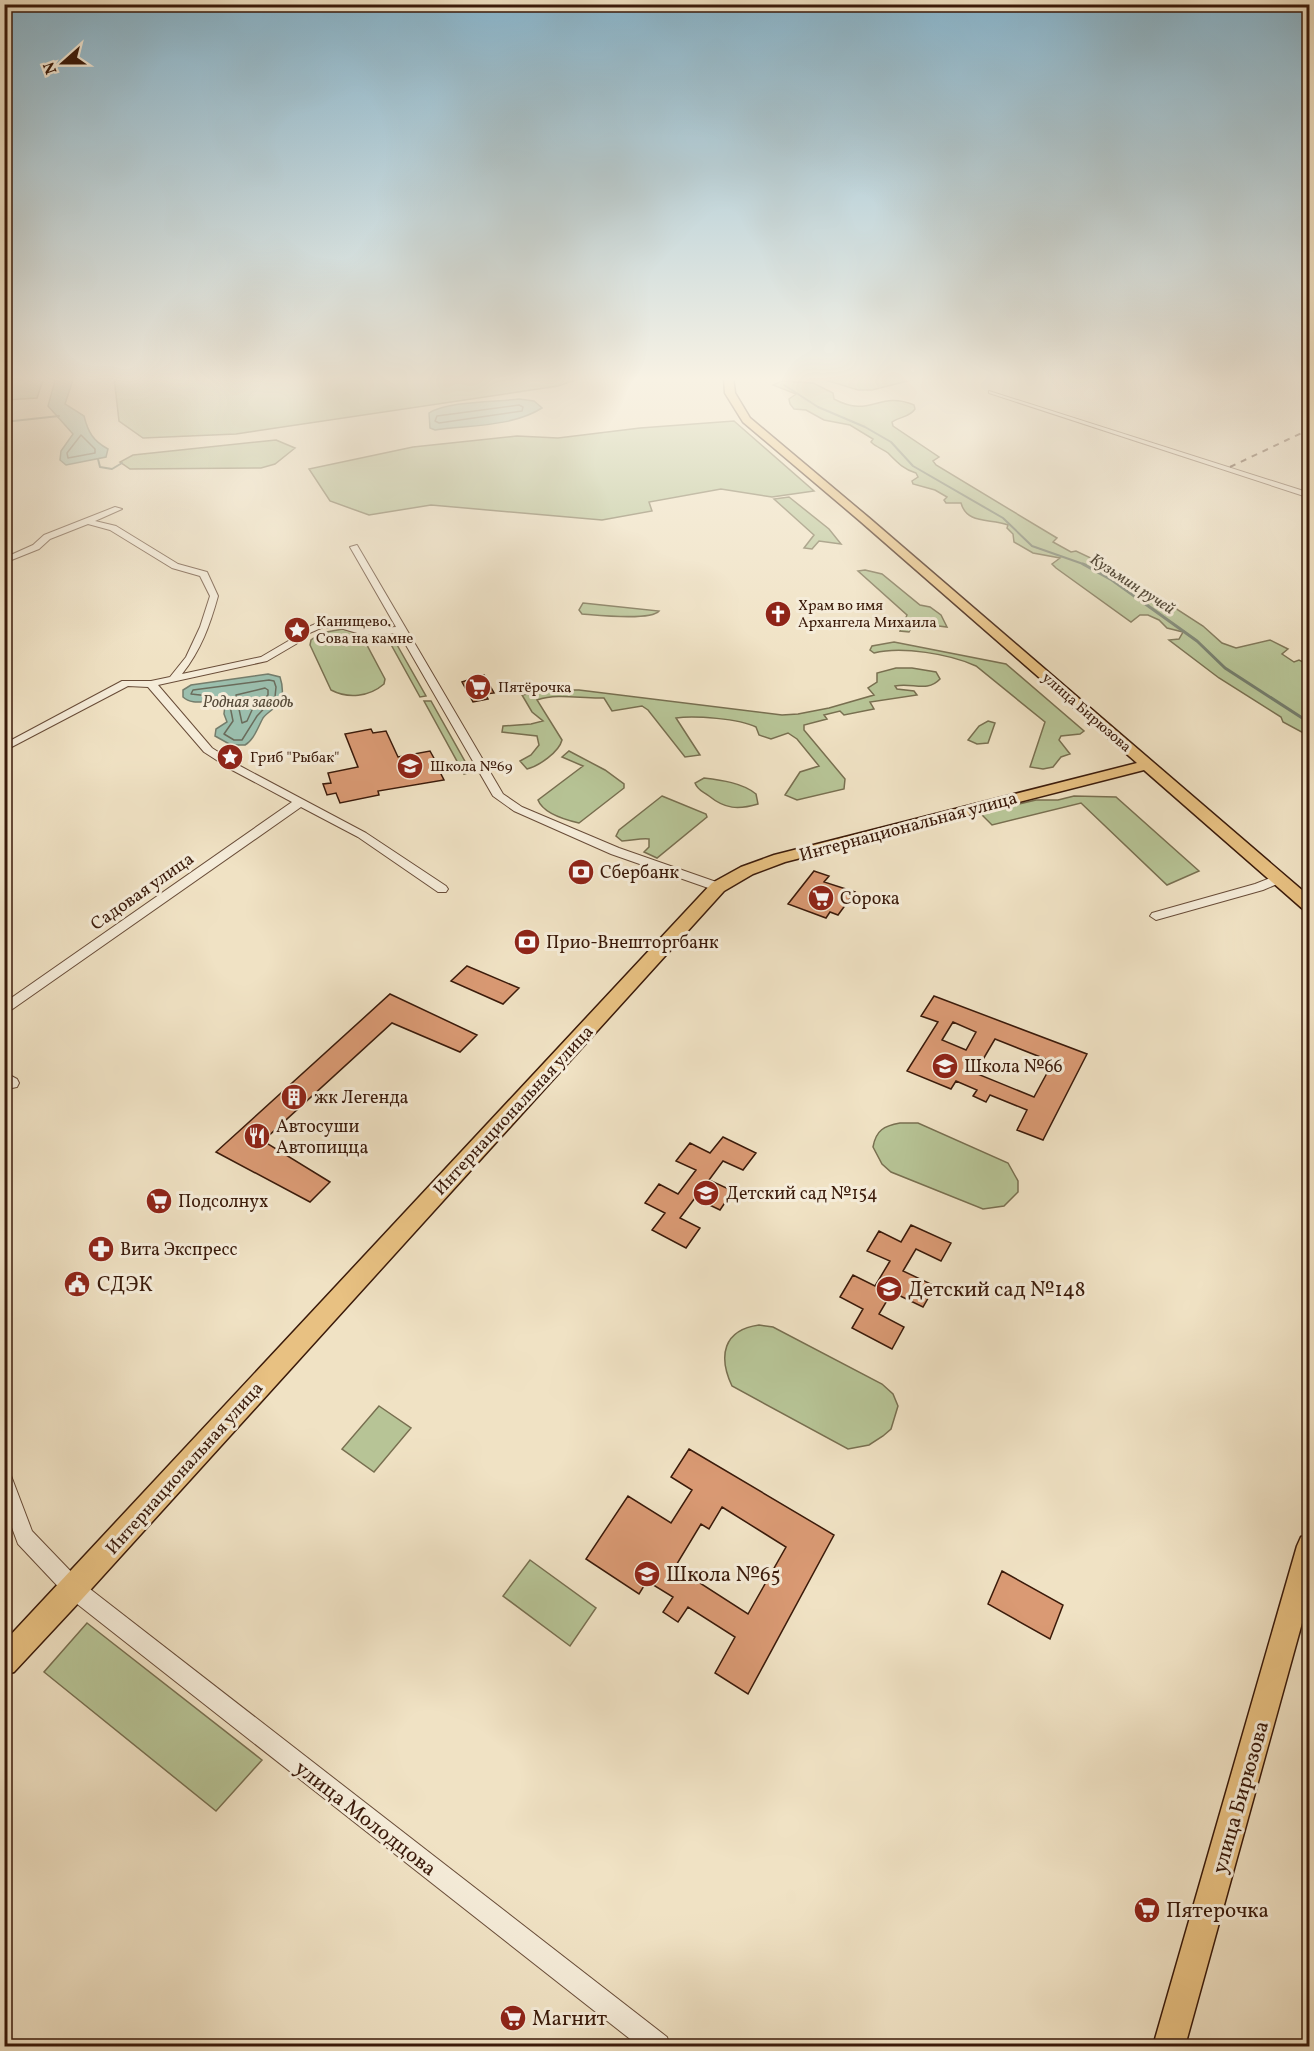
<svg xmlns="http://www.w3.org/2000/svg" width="1314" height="2051" font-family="Vollkorn,serif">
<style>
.green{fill:#b7c496;stroke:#786f50;stroke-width:1.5}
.water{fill:#9bbfae;stroke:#747d6c;stroke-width:1.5}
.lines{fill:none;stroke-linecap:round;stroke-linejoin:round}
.shore{stroke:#6a6c5c;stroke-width:1.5}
.stream-far1{stroke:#747d6c;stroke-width:2}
.stream{stroke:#747d6c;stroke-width:3}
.building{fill:#da9a74;stroke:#3a1a0a;stroke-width:1.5;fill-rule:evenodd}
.minor-casing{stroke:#684c38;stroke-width:2}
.major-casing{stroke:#3a1a0a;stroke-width:3}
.minor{fill:#f5ecd9;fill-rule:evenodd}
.major{fill:#e8c182;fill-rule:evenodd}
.rail{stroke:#3a1a0a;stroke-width:2;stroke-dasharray:6 6;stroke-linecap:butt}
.labels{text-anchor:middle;stroke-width:6;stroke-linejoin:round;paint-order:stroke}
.far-poi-label{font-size:15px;fill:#3a1a0a;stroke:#f5ecd9;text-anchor:start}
.far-street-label{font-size:15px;fill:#3a1a0a;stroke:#f5ecd9}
.far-water-label{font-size:16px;font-style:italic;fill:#574c3b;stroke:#f5ecd9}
.street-label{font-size:18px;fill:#3a1a0a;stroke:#f5ecd9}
.poi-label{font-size:18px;fill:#3a1a0a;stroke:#f5ecd9;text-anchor:start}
.near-poi-label{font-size:21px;fill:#3a1a0a;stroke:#f5ecd9;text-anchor:start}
.near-street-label{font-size:21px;fill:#3a1a0a;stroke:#f5ecd9}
</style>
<rect width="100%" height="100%" fill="#f0e2c4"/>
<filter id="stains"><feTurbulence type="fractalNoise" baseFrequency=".00333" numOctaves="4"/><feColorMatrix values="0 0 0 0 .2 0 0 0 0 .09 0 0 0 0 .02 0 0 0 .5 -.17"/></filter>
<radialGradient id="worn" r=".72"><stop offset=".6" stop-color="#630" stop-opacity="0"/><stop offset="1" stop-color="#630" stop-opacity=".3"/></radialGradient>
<path class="green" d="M5,377H44L37,398L5,400Z
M114,377H584L558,386L236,434L143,438L119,421Z
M816,377H923L872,390H858Z
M782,381L813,383L833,393L834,399C871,419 878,390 914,405L915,409C909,418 900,416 892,422L893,426L939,457L933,461L936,465L1057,538L1053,542L1071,552L1076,551L1114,569L1111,571L1148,594L1152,593L1203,626L1222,643L1236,648L1270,640L1288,649L1282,654L1294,662L1299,660L1309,665V736L1283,722L1281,717L1219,678L1169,640L1179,639L1183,632L1167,628L1159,620L1148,615H1140L1131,622L1056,568L1052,564L1060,558L1033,553L1014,542L1013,534L1007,528L1008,525C991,518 967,525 961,503H946L944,500L947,497L935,490L913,484L912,481L918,477L916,473C903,469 897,462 888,453C883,449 876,447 871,442L873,439L850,425L824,420L806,410L794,409L790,404L789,399L796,394L773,385Z
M734,421L814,491L772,497L721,489L649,502L652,511L602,520L431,505L369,515L330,501L309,469L413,447L517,436L558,438L640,428Z
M276,440L295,448L275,464L261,468L130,469L120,462L133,455Z
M789,497L829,529L841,544L819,541L812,549L804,548L814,535L774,499Z
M865,570L882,574L920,605L930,607L941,615L947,627L914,623L909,632L900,631L907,615L858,571Z
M583,603L659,611C651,621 596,615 582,614L579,610Z
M343,629L361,634L385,679L384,684C369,697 348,699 331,690L310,645L311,640L321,633Z
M388,629L426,696L420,697L383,630Z
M894,642L1006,664L1084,731L1080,734L1061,736L1059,740L1070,754L1061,757L1053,767L1043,769L1030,767L1045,722L976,666C950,654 902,646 874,653L870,650L872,646Z
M896,668H912L936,672L940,679C927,693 912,682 895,686L897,689L914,691L917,695L870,702L874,709L844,715L840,711L824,715L827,719L804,725V730L845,779L844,789L797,800L785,795L800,772L819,766L797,739L788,733L771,739L759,735L756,727C740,719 694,715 676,718L700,755L685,757L648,710L642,706L612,711L604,698C581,699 559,693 537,700L562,740C559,752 539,766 527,769L520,761L531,755L539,745L537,736L502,732L503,726L531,724L543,721L532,712L522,695L550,690H579L782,715L798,714L829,708L874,695L868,688L877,682V673Z
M424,701H431L471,772L464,774Z
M988,721L995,723L988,743L977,744L968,740L979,726Z
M569,751L605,770L624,784V788L579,823C566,820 543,813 538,800L583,766L562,757Z
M704,778C721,780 743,783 756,794L758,804C738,810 725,809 709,796C703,791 698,791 695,783Z
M662,796L706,814L707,817L657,858L644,852L649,847V839C639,838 632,841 622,841L616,836L619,830Z
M1074,796L1116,797L1199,871L1167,885L1081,803L992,825L980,813L1036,800H1058Z
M900,1123H918L1008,1163L1018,1181V1192L1004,1206L983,1209L891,1172L882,1164L873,1147C876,1130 884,1126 900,1123Z
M759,1325L773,1327L882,1384L893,1394L898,1406L891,1429L883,1436L869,1445L848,1449L732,1386C718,1356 723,1330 759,1325Z
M379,1406L411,1428L374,1472L342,1449Z
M530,1560L596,1608L570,1646L503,1596Z
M87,1623L262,1760L216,1811L44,1672Z"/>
<path class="water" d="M56,377H74L65,404L84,416C88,432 93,441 108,449L106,457L66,465L60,460L61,451L73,434L48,406Z
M519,399L534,401L542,408C512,427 469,425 435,430L430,428L429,413C447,401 496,402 519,399Z
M268,674L280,677C282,683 283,689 282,696C280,707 269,710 263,718C258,727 254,740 245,745H231L215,736L216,729L227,722L224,714L225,705C212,696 195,708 183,697V690L191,685Z"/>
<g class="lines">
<path class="shore" d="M519,405L523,407L522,411L439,423L435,421L437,416Z
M81,435L95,449V453L68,458L67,453Z
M269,680L274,681L276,687L275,697L257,716L242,740H234L224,734L233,721L229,701L218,697L191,694L193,690Z
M265,688L268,690V695L252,710L247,721L242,723L236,695Z"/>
<path class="stream-far1" d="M784,385L818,407L865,427L891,442L913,466L1003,518L1032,546L1086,565
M4,422L59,416
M98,459L100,467L112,469L122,463"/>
<path class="stream" d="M1083,564L1112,580L1197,641L1225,668L1310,723"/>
</g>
<path class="building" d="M484,675L494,693L485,694L488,699L473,702L462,682Z
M371,729L373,733L386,731L398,757L430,751L435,760L443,759L448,768L439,770L444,780L378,791L379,795L340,803L336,793L327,795L323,784L331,783L328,773L358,767L345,734Z
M814,871L829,876L824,882L855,892L838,915L830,912L826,918L788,904Z
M467,966L519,988L503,1004L451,981Z
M390,994L477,1035L460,1052L392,1023L263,1141L330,1182L310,1202L216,1152Z
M934,996L1087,1054L1043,1140L1017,1130L1027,1110L990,1095L986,1102L973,1096L977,1090L956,1081L951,1089L907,1071L938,1022L921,1016ZM953,1022L976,1032L966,1050L942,1040ZM995,1039L1053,1062L1034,1097L975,1073Z
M723,1137L756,1153L743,1170L723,1161L709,1180L733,1191L720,1210L695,1198L680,1218L700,1228L686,1248L652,1230L665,1213L645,1203L659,1184L678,1194L696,1170L676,1161L690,1143L710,1153Z
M911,1225L951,1243L941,1261L916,1249L903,1271L935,1286L923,1307L892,1292L879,1314L904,1327L892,1349L852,1328L863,1309L840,1297L853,1275L875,1286L890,1261L867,1251L879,1231L901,1242Z
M689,1449L834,1535L748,1694L715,1673L735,1637L688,1607L678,1622L663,1612L673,1597L647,1581L639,1594L586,1559L628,1496L671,1523L692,1490L671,1477ZM722,1507L786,1547L748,1614L675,1567L701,1524L709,1529Z
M1002,1571L1063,1605L1050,1639L988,1604Z"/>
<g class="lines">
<defs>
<path id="minor" d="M989,391L1310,493V498L989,393Z
M115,507L122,509L95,521L116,526L178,564L207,572L218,596C210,625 201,650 182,674L261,657L290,640L299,631L320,622H341L365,629L396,627L350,547L357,545L503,794L522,807L619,848L722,884L724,887L722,890H714L611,854L514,811L493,796L399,633L364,635L340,628H321L305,635L296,644L267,661L158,685L212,748L240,766L366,833L446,886L448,889L446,892H438L358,837L301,807L4,1015V1003L292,802L232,770L204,752L148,687L128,686L4,751V744L122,681H151L170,677L186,657L200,627L210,596L200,576L172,568L110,530L88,524L50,539L39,549L4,563V558L33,545L44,535Z
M1278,875L1284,879L1282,882L1263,890L1156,920L1150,916L1152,913L1255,884Z
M4,1072L17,1079L19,1083L17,1087L12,1088L4,1085Z
M4,1470L10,1473L32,1531L81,1582L667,2037L670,2046H639L67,1596L18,1544L4,1506Z"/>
<path id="major" d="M724,377H733L735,393L750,418L868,517L1310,897V911L1304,910L1144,770L785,862L753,874L724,891L83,1598L14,1672L4,1675V1642L712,883L741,867L774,855L1137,763L860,521L743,422L725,393Z
M1310,1534V1594L1185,2046H1153L1297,1546L1301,1537Z"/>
</defs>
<use href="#minor" class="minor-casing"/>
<use href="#major" class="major-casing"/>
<use href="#minor" class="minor"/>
<use href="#major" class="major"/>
<path class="rail" d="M1230,467L1310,429"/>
</g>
<linearGradient id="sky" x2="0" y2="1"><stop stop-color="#89b8d1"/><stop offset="0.57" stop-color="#f8f2e4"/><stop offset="1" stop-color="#f8f2e4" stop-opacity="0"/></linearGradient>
<rect width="1314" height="665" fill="url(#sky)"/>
<defs>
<symbol id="church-disc" viewBox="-11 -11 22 22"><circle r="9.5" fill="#8f2418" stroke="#f5ecd9"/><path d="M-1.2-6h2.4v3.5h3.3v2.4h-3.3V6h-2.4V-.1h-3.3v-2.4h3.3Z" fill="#fff"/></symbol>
<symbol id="sight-disc" viewBox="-11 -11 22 22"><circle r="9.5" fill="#8f2418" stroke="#f5ecd9"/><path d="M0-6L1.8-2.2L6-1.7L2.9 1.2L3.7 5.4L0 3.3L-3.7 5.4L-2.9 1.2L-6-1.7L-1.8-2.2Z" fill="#fff"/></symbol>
<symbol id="supermarket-disc" viewBox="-11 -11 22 22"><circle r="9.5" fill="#8f2418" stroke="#f5ecd9"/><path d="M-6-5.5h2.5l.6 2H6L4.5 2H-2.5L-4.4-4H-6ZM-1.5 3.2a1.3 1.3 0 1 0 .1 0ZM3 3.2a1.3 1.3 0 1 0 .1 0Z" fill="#fff"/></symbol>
<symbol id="school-disc" viewBox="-11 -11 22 22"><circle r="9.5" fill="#8f2418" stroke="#f5ecd9"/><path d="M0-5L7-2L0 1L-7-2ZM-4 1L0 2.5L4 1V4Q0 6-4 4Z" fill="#fff"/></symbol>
<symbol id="bank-disc" viewBox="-11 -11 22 22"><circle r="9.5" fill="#8f2418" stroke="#f5ecd9"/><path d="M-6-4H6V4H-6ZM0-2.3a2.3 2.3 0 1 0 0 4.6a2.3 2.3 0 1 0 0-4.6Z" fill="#fff"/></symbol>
<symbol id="building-disc" viewBox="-11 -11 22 22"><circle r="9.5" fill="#8f2418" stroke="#f5ecd9"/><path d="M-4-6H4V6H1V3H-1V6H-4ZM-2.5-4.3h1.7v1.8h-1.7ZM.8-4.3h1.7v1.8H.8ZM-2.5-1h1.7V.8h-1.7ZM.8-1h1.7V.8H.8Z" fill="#fff"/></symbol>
<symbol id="restaurant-disc" viewBox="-11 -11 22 22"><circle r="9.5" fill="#8f2418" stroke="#f5ecd9"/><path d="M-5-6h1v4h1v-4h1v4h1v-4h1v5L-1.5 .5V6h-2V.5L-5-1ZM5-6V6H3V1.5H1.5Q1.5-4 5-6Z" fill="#fff"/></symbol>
<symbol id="pharmacy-disc" viewBox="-11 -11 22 22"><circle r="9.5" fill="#8f2418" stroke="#f5ecd9"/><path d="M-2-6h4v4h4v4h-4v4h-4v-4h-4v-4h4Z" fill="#fff"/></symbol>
<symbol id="civic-disc" viewBox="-11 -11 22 22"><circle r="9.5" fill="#8f2418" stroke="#f5ecd9"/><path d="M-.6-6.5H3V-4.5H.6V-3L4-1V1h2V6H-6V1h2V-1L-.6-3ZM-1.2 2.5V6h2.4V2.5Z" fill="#fff"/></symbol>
</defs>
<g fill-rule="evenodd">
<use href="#church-disc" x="763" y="599" width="30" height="30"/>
<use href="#sight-disc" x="282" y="615" width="30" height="30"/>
<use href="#supermarket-disc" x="463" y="672" width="30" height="30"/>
<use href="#sight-disc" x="215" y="742" width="30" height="30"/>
<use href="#school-disc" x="395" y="751" width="30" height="30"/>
<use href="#bank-disc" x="566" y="857" width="30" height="30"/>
<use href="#supermarket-disc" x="806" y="883" width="30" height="30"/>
<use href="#bank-disc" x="512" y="927" width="30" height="30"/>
<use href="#school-disc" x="930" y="1051" width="30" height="30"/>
<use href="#building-disc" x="279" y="1082" width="30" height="30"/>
<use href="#restaurant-disc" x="242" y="1121" width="30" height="30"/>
<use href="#school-disc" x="691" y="1178" width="30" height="30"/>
<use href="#supermarket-disc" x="144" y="1186" width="30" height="30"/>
<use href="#pharmacy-disc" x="86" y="1234" width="30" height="30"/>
<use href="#civic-disc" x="62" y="1269" width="30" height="30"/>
<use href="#school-disc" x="874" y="1274" width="30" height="30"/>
<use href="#school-disc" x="632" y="1559" width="30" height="30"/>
<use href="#supermarket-disc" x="1132" y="1895" width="30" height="30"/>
<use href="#supermarket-disc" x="498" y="2003" width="30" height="30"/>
</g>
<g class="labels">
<g class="far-poi-label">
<text x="798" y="610">Храм во имя<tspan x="798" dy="17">Архангела Михаила</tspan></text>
<text x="316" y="626">Канищево.<tspan x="316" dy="17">Сова на камне</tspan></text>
<text x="498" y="692">Пятёрочка</text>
<text x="250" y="762">Гриб "Рыбак"</text>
<text x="430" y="771">Школа №69</text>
</g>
<g class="far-street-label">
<text transform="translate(1087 712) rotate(41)" y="5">улица Бирюзова</text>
</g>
<g class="far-water-label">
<text transform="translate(1133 583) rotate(33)" y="6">Кузьмин ручей</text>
<text x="248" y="707">Родная заводь</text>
</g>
<g class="street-label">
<text transform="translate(908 826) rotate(-15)" y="6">Интернациональная улица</text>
<text transform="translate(142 891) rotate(-35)" y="6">Садовая улица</text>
<text transform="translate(513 1110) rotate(-47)" y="6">Интернациональная улица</text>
<text transform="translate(184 1468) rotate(-48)" y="6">Интернациональная улица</text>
</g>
<g class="poi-label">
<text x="600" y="878">Сбербанк</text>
<text x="840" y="904">Сорока</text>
<text x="546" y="948">Прио-Внешторгбанк</text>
<text x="964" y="1072">Школа №66</text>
<text x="314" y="1103">жк Легенда</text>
<text x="276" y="1132">Автосуши<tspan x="276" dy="21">Автопицца</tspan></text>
<text x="726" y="1199">Детский сад №154</text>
<text x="178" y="1207">Подсолнух</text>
<text x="120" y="1255">Вита Экспресс</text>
</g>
<g class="near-poi-label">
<text x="97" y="1291">СДЭК</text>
<text x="908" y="1296">Детский сад №148</text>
<text x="666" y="1581">Школа №65</text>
<text x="1166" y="1917">Пятерочка</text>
<text x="532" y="2025">Магнит</text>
</g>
<g class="near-street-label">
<text transform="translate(1240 1797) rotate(-74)" y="7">улица Бирюзова</text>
<text transform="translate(366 1818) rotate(38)" y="7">улица Молодцова</text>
</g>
</g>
<rect width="1314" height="2051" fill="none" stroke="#f0e2c4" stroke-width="24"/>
<rect x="6" y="6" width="1302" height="2039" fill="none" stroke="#3a1a0a" stroke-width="3"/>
<rect x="12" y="12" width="1290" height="2027" fill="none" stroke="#3a1a0a" stroke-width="1.5"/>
<g transform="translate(63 63) rotate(249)" stroke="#f5ecd9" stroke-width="4.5" paint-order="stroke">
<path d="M0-4.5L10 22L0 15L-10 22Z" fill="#3a1a0a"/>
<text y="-9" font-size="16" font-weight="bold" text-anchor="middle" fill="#3a1a0a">N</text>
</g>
<rect width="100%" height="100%" filter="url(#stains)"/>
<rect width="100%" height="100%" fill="url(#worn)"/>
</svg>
